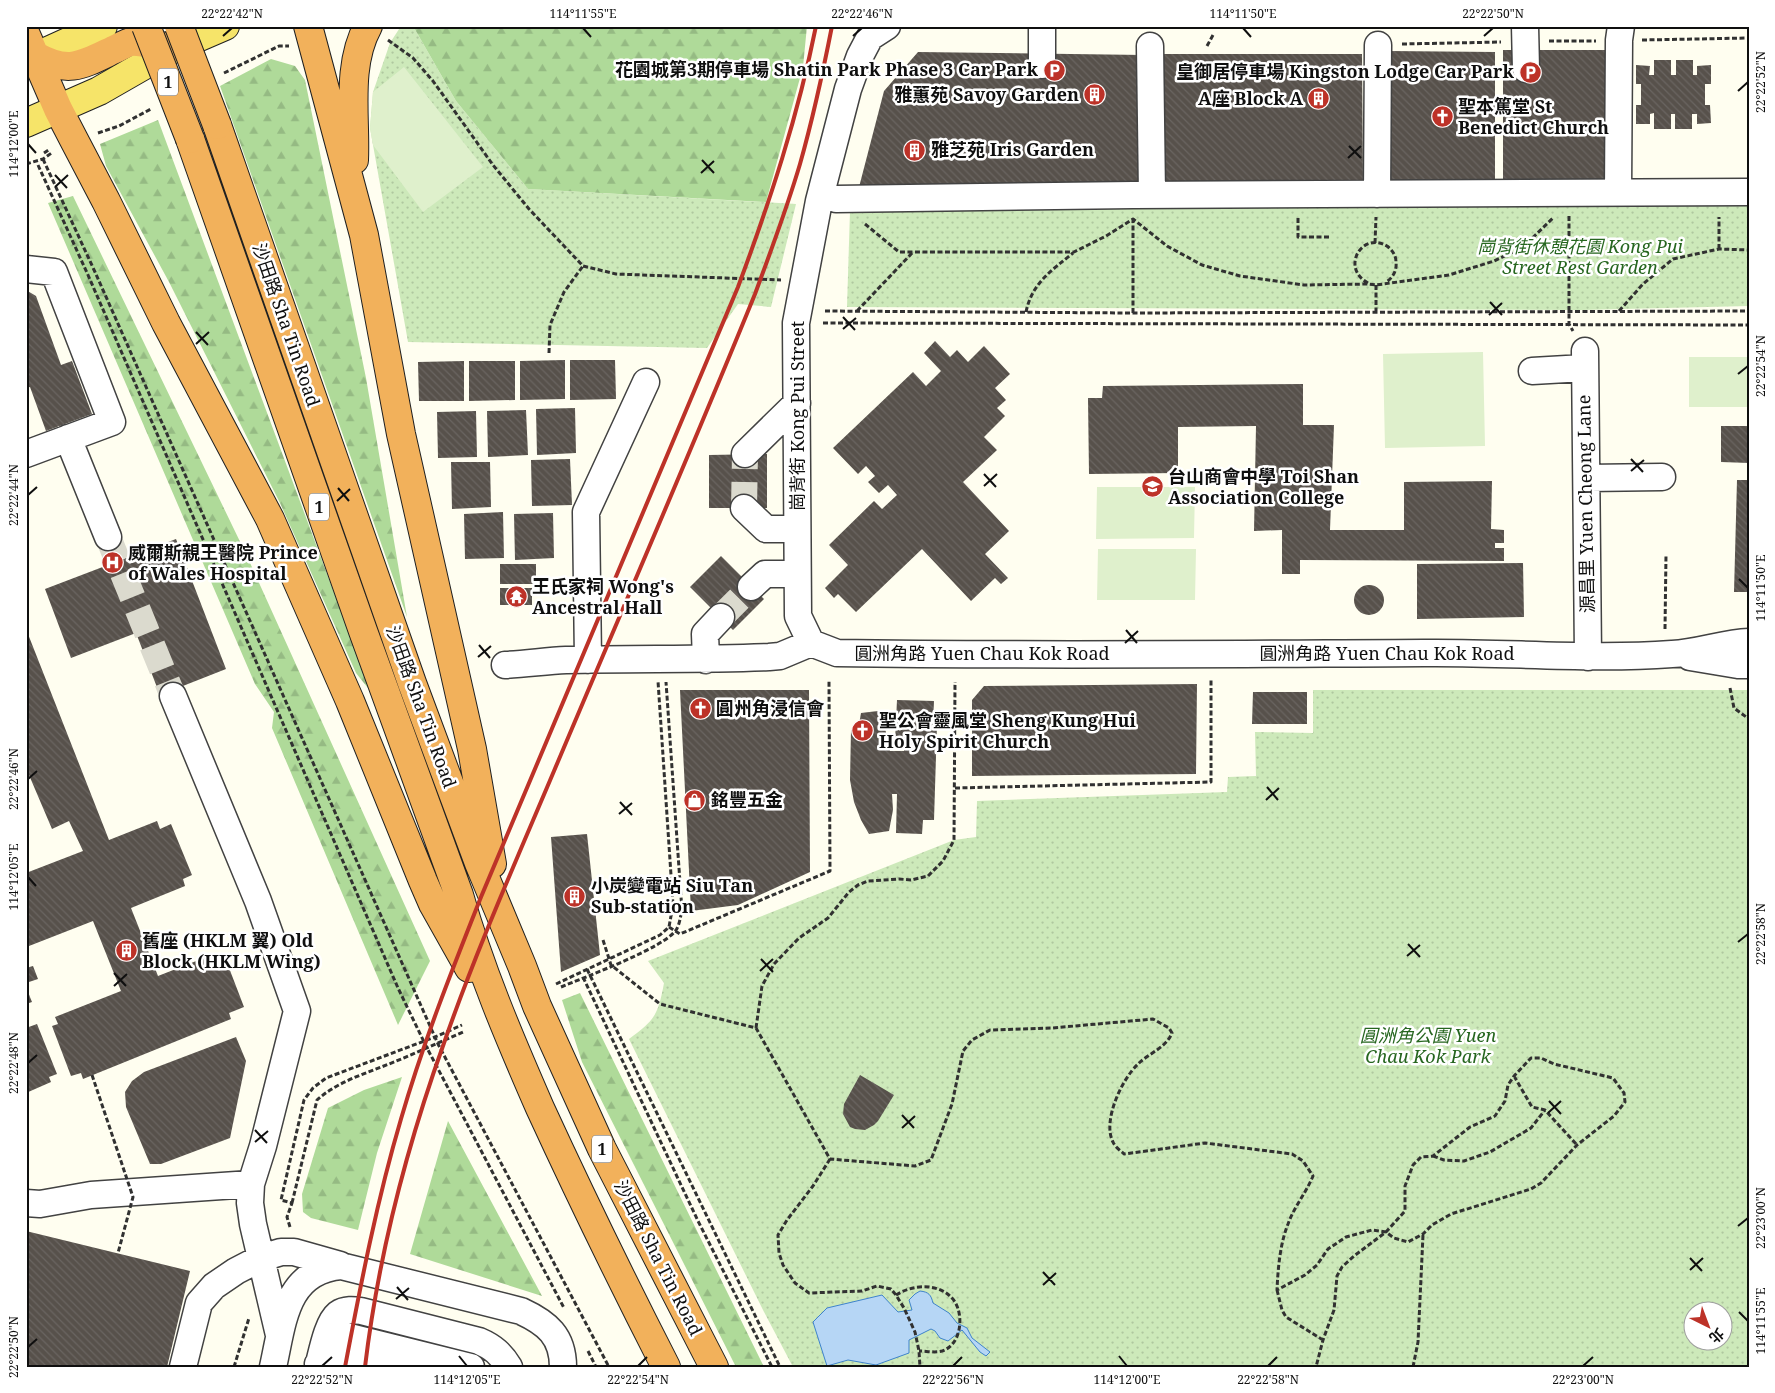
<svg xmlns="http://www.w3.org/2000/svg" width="1775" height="1393" font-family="'Noto Serif','Noto Sans TC',serif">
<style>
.green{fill:url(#green-dots);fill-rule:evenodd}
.forest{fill:url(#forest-firs)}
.pitch{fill:#dff0cc}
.water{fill:#b6d6f5;stroke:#3e83cc}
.building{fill:url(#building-back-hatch)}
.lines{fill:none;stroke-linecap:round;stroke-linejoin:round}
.minor-tunnel{stroke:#dbdace;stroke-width:26;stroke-dasharray:26 13;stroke-linecap:butt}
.minor-casing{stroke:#424242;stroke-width:29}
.major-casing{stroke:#202020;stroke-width:30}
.highway-casing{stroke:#202020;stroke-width:30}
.path{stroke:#313131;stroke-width:3;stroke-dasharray:5 2.5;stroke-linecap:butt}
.minor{stroke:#fff;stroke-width:26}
.major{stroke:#f6e469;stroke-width:28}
.highway{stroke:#f2b15b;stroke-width:28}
.rail{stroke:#bd3228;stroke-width:4}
.highway-bridge-casing{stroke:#202020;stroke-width:30;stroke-linecap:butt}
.path-bridge{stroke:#313131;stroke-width:3;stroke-dasharray:5 2.5;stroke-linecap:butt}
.highway-bridge{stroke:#f2b15b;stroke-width:28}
.ticks{fill:none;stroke:#0f0f0f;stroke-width:2}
.labels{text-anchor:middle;stroke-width:5;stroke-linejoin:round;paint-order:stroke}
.shield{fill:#fff;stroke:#575757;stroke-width:1}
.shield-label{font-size:16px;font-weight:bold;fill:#0f0f0f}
.poi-label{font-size:18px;font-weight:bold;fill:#0f0f0f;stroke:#fff;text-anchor:start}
.park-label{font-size:18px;font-style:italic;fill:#26661f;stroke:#fff}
.street-label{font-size:18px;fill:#0f0f0f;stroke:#fff}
.neatline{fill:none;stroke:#0f0f0f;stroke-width:2}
.ticks-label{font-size:12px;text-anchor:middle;fill:#0f0f0f}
</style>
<defs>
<pattern id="green-dots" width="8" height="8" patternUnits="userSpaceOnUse" patternTransform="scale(1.25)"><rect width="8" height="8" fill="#cde9ba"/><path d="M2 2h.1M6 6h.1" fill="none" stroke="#afc79f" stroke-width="1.8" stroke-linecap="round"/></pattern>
<pattern id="forest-firs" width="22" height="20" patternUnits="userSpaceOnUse" patternTransform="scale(1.25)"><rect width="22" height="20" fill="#afda99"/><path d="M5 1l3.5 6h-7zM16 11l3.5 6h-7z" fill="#95ba83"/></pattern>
<pattern id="building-back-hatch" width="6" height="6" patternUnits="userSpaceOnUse" patternTransform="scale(1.25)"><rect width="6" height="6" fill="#57514b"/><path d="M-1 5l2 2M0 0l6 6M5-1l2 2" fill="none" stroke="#6a6561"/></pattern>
</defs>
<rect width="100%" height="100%" fill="#fffef0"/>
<path class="green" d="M401,26H413L456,101L528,189L796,204L771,307L738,304L707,348L408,342L370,128L373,92L390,43Z
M1749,202V306L1581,310L847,307L850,211Z
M1313,690H1749V1367H793L763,1310L629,1039C655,1020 658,1015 664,983L648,961L954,840L976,837L977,801L1227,792L1228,777L1256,776L1255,732L1313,733ZM1692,1310H1722V1340H1692Z"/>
<path class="forest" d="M413,26H807L803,67L766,202L528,189L456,101Z
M271,59L295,66L305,80L366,378L407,617L220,86Z
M158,120L371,692L356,673L280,503L169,282L106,166L100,144Z
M73,196L246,554L430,961L398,1025L272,728L274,712L255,684L48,203Z
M580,993L764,1367H736L582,1062L562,1000Z
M402,1077L377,1153L358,1230L311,1218L303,1212L302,1194L328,1108L364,1090Z
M448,1121L542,1296L410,1254Z"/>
<path class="pitch" d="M404,67L483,167L423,212L373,145L370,128L373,92Z
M1483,352L1485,446L1385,448L1383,354Z
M1689,357H1749V407H1689Z
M1097,487H1195L1194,538L1096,539Z
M1098,549H1196L1195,600H1097Z"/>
<path class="water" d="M920,1291C929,1292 931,1295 933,1303L949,1313L957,1323L967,1328L972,1338L990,1352L986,1356L980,1352L962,1330L948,1341L940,1338L935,1331L931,1329L909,1340V1353L876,1365L848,1360L827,1366L813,1322L827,1308L882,1295L898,1312L912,1310L909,1300L915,1294Z"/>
<path class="building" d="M1503,50H1612V187H1503Z
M1389,51L1495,52V183L1389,182Z
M918,52L1144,55V188L858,191L884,91Z
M1158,54H1362L1363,183H1158Z
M1654,60H1671V75H1676V60H1693V75H1697V66L1711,65V84H1705V105H1710L1711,123L1697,124V114H1692V129H1675V114H1671V129H1654V113L1650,114V124H1636V105H1641V84H1636V65L1650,66L1649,75H1654Z
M26,290L36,296L61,365L72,361L92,414L46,431L30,387L26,388Z
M935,341L950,357L957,350L968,362L984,346L1010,374L995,388L1006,400L997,408L1005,416L984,437L997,450L963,482L1009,531L985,554L1008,578L1001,584L995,578L971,601L922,549L856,612L838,594L834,598L825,588L848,565L829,545L874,501L882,509L897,495L888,485L879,493L868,482L875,476L866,466L858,474L833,448L913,372L926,386L941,371L924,353Z
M565,360V399L520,400V361Z
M570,360H615L616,399L570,400Z
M464,361V401H419L418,362Z
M469,361H515V400L469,401Z
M1303,384V425H1334L1330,530H1404V482L1492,481L1491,529L1504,530V543H1495V548H1504V561L1300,560V574H1282V530L1254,531L1256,426L1178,427V473L1089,474L1088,398H1102L1103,386Z
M575,408L576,453L537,455L536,409Z
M526,410L528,455L488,457L487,411Z
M476,411L477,457L438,458L437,412Z
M1721,426H1749V463L1721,462Z
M767,454V508H709V455Z
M570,459L572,505L532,506L531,460Z
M451,462H490L491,507L452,509Z
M1737,480H1749V592H1734Z
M503,512L504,558L465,559L464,514Z
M553,513L554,558L515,560L514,514Z
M176,539L226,669L160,695L136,633L71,658L45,589Z
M721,556L764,599L733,630L690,587Z
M1523,563L1524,617L1417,619V564Z
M500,564H536V584H500Z
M1354 600a15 15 0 1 1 30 0a15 15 0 1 1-30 0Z
M500,588H532V605H500Z
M26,629L109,840L157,821L160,829L171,824L192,875L183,879L185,886L131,908L158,976L209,956L212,965L226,960L244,1007L229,1013L231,1019L83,1079L81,1073L71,1076L52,1026L58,1024L55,1017L121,991L93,921L29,946L26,938V873L83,851L69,821L52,829L26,768Z
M1197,684L1196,774L972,776V700L984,686Z
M680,690H809L810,872L738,905L691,911Z
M1253,692H1307V724H1252Z
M897,700L934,701L933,724H937L934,820H923L922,834L896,833L897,794H892L893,810L889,831L869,834L861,820L854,802L850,780L851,730H858L861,713L878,711L885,728L890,751H904L905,741H895Z
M587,834L600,955L561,972L551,837Z
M33,966L38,979L26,983V968Z
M26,987L32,1002L26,1004Z
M37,1024L57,1074L49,1077L51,1082L26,1093V1028Z
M236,1037L246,1061L230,1138L161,1164H150L126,1107L125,1092L132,1081L144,1072Z
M860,1075L894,1095L878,1121L874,1125L865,1130L855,1129L850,1127L843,1114L844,1104Z
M26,1231L190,1271L167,1367H26Z"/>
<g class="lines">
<path class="minor-tunnel" d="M744,508L745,454
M108,537L173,696
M721,617L751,587"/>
<defs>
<path id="minor" d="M1042,26V65
M1525,26L1526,69
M1150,46L1152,195
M1618,192L1619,40L1621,26
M1377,194L1378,45
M836,199L1133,195L1749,192
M26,269L54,272L112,422L26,454
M1585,351L1588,657
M1532,371L1584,368
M68,438L108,537
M745,454L797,403
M1587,478L1662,477
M744,508L766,529H797
M751,587L765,574H797
M811,643L798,616L796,323L819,201L848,89L860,56L870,37L887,26
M1690,657L1738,665H1749
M588,660L586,512L646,382
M706,660L705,634L721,617
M505,665C526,664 546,661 566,660C634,658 702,660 769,657L780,656L811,643L837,653C1033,656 1228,654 1424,653C1507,652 1589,660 1672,654C1698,653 1723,643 1749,642
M173,696L258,901L297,1011L263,1146L251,1184L250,1203L253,1224L279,1335
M26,1203L40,1204L91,1195L251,1184
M325,1341L337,1336H346L471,1367
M318,1364C342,1351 368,1361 394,1367
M183,1367L199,1303L214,1286L236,1271L261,1258L281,1252H294L340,1265
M273,1367C283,1323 285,1271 341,1266L521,1311C547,1323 563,1336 563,1367
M318,1367C322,1353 327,1323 338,1314C345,1309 354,1310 361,1311L479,1341C493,1347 501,1354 509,1367"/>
<path id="major" d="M26,61L103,26
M26,123L99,91L174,48L225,26"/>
<path id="highway" d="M308,26L364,235L401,434L472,749L492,864
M26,35L58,109L73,138L106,201L166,323L270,519L350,701L423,881L433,904L469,968
M36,56C68,74 82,65 113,50C119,48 125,43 131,42C139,41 164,47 174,48
M217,125L412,683L479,863L522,966L537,1006L602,1149L714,1367
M190,139L363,631L459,895C480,969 509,1037 540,1108C580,1195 622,1281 666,1367
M354,160C356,117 346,66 368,26"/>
</defs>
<use href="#minor" class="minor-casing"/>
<use href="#major" class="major-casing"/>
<use href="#highway" class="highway-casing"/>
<path class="path" d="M388,40L413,58L433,81L493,165L529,209L583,266L616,274L781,280
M1642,40L1749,38
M1549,41H1596
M1402,44L1501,42
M1207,46L1213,35
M224,73L279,46H289
M98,133L119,126L151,109
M44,153L50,149
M43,159L95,272L438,1044L609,1367
M26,164L43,159L53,152
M38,165L88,275L398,988L427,1048L564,1308
M1569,216V324L1573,331
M1133,218V313
M1298,218V237H1331
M865,224L899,252H1074L1106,236L1133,219L1167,246L1202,265L1240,276L1304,285L1368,284L1376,285L1449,275L1494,261L1523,247L1553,218
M1375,243L1376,217
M1719,249V217
M1368,283C1340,268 1362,231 1387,246C1392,250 1396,255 1396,262C1397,270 1393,278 1386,282
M1376,285V313
M825,311L1133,313L1749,311
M857,311L913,252
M1619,311L1643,284L1673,259L1719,249L1749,250
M1026,312C1032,283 1051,271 1073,253
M823,323L1749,325
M549,353L550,325L564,292L583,266
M1665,629L1666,555
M1730,688L1734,708L1749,719
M955,788L1211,782V678
M669,927L680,934L830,871L829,681
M603,940L611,965L660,1004L756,1028L830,1159L915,1166L931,1160L952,1104L963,1051L972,1040L990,1030L1052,1028L1153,1019L1169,1028L1172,1033C1166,1048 1149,1053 1138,1064C1122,1079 1102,1121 1113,1142C1115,1147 1121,1151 1124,1154L1205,1143L1292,1154L1303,1161L1313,1176C1306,1193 1294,1207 1288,1224C1280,1244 1278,1268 1277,1290L1305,1275L1317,1265L1328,1249L1346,1237L1372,1230L1386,1232L1394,1238L1408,1242L1423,1234L1432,1225L1451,1214L1531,1189L1541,1183L1577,1145L1614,1116L1625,1102L1624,1093L1613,1078L1554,1064L1541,1058H1531L1514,1076L1508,1085L1505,1101L1495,1116L1470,1127L1433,1156L1421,1157L1413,1165L1405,1186V1211L1386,1232L1354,1256L1342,1267L1337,1276L1334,1310L1323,1340L1316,1367
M587,969L780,1367
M583,977L698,1221L772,1367
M556,984L660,935L669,927L673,905L658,681
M561,987C585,977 664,948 676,930C680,924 680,917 682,911L666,682
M756,1028L762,986L774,964L799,938L828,918L849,892L858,885L868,881L899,879L911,880L928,876L943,861L954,840L955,682
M1514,1076L1532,1107L1545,1110L1577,1145
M1433,1156L1444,1160L1464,1161L1490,1152L1531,1128L1545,1110
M830,1159L813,1186L787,1220L778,1235L779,1253L783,1265L795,1283L809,1293L862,1291L877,1286L891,1289L896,1295L904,1308L915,1332L919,1351L920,1367
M292,1203L317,1100C337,1082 364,1074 389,1064C414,1054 438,1043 463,1032
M290,1227L287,1217L292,1203L281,1200L304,1100L313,1088L326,1078L435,1037L462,1025
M1277,1290L1282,1310L1286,1317L1323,1340
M896,1295C913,1284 942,1282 955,1302C964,1317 961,1345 942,1351C935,1353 926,1351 919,1351
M588,1351L596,1367
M234,1367L249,1318
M1413,1367L1418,1342L1423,1235"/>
<use href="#minor" class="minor"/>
<use href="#major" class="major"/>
<use href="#highway" class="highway"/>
<path class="rail" d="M345,1367C361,1283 377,1200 401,1119C423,1043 452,970 481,897L738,287C770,201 798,116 816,26
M365,1367C378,1258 407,1146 444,1043C476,951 516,861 554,771C621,612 690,454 755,294C771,251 787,208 800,164C813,118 823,72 832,26"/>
<defs>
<path id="highway-bridge" d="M146,26L190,139
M179,26L217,125"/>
</defs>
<use href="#highway-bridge" class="highway-bridge-casing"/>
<path class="path-bridge" d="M92,1075L133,1197L118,1253"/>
<use href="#highway-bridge" class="highway-bridge"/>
</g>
<path class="ticks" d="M583,28L591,37M1243,28L1251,37M223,36L232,28M853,36L862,28M1484,36L1493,28M1738,91L1748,82M28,144L36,153M1349,146L1361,158M1348,158L1361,146M702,160L714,173M701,173L714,161M55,175L67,188M55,187L68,175M1490,302L1502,315M1489,315L1502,303M843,317L855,330M843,329L856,318M196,332L208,345M196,344L209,332M1738,374L1748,366M1631,459L1643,472M1631,471L1644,460M984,474L996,487M984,486L997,474M338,488L349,501M28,495L37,487M337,501L350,489M1739,579L1748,588M1126,630L1137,643M1125,643L1138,631M479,645L490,658M478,657L491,646M28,779L37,771M1267,787L1278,800M1266,800L1279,788M620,802L632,815M619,814L632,803M28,877L36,886M1738,942L1748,934M1408,944L1420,957M1407,956L1420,945M761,959L773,972M760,971L773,959M114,973L126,986M114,986L127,974M28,1063L37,1055M1549,1101L1561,1114M1548,1113L1561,1101M902,1115L914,1128M902,1128L915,1116M255,1130L267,1143M255,1142L268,1131M1738,1226L1748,1218M1690,1258L1702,1271M1690,1270L1703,1258M1043,1272L1055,1285M1043,1285L1056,1273M397,1287L408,1300M396,1299L409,1288M1739,1312L1748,1321M28,1347L37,1339M459,1356L467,1366M1119,1356L1127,1366M322,1366L332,1357M638,1366L647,1357M953,1366L962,1357M1268,1366L1277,1357M1583,1366L1593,1357"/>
<defs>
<symbol id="parking-disc" viewBox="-11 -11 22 22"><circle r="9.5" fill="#bd3228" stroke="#fff"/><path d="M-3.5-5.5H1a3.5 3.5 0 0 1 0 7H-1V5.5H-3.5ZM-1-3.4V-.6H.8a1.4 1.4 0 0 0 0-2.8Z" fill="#fff"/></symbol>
<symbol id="building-disc" viewBox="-11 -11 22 22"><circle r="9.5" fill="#bd3228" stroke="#fff"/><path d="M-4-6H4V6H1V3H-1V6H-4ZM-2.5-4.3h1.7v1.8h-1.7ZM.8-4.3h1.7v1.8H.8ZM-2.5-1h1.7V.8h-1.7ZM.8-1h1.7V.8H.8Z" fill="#fff"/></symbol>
<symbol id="church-disc" viewBox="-11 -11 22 22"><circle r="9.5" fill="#bd3228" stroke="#fff"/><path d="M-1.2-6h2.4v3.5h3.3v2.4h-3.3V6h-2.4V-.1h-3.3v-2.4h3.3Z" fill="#fff"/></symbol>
<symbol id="school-disc" viewBox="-11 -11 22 22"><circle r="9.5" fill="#bd3228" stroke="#fff"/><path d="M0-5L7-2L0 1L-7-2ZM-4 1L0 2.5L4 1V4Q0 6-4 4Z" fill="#fff"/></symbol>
<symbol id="hospital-disc" viewBox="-11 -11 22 22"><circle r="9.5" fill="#bd3228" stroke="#fff"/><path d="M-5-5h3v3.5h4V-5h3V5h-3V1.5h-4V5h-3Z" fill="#fff"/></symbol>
<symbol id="temple-disc" viewBox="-11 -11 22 22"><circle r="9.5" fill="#bd3228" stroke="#fff"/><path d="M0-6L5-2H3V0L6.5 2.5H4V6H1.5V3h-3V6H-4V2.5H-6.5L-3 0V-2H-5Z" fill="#fff"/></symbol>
<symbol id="shop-disc" viewBox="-11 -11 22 22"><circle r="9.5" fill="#bd3228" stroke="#fff"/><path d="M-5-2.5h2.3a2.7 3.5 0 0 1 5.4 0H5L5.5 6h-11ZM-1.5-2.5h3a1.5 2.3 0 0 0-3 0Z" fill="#fff"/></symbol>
</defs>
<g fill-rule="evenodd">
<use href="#parking-disc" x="1042" y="58" width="25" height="25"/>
<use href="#parking-disc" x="1518" y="60" width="25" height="25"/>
<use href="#building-disc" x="1082" y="82" width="25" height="25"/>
<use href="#building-disc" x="1306" y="86" width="25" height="25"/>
<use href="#church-disc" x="1430" y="104" width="25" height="25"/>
<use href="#building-disc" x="902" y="138" width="25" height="25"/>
<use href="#school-disc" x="1140" y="474" width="25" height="25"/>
<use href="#hospital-disc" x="100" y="550" width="25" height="25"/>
<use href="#temple-disc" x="504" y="584" width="25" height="25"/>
<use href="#church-disc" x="688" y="696" width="25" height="25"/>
<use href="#church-disc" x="850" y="718" width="25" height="25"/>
<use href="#shop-disc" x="682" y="788" width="25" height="25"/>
<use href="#building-disc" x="562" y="884" width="25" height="25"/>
<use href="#building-disc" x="114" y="938" width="25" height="25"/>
</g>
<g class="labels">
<g class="shield">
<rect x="158" y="68.5" width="20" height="27" rx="4"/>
<rect x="309" y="493.5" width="20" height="27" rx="4"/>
<rect x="592" y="1135.5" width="20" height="27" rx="4"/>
</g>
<g class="shield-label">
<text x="168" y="88">1</text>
<text x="319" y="513">1</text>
<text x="602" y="1155">1</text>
</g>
<g class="poi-label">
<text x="1038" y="76" text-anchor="end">花園城第3期停車場 Shatin Park Phase 3 Car Park</text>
<text x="1514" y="78" text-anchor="end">皇御居停車場 Kingston Lodge Car Park</text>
<text x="1079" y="101" text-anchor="end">雅蕙苑 Savoy Garden</text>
<text x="1303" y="105" text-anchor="end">A座 Block A</text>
<text x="1458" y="113">聖本篤堂 St<tspan x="1458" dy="21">Benedict Church</tspan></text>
<text x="931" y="156">雅芝苑 Iris Garden</text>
<text x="1168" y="483">台山商會中學 Toi Shan<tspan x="1168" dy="21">Association College</tspan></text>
<text x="128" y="559">威爾斯親王醫院 Prince<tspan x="128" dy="21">of Wales Hospital</tspan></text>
<text x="532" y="593">王氏家祠 Wong's<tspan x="532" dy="21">Ancestral Hall</tspan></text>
<text x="716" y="715">圓州角浸信會</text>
<text x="879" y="727">聖公會靈風堂 Sheng Kung Hui<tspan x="879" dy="21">Holy Spirit Church</tspan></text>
<text x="711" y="806">銘豐五金</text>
<text x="591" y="892">小炭變電站 Siu Tan<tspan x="591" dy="21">Sub-station</tspan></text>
<text x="142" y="947">舊座 (HKLM 翼) Old<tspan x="142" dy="21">Block (HKLM Wing)</tspan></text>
</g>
<g class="park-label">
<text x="1580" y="253">崗背街休憩花園 Kong Pui<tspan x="1580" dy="21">Street Rest Garden</tspan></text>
<text x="1428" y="1042">圓洲角公園 Yuen<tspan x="1428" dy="21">Chau Kok Park</tspan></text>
</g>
<g class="street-label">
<text transform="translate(286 325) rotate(71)" y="6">沙田路 Sha Tin Road</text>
<text transform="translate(798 416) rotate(-90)" y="6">崗背街 Kong Pui Street</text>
<text transform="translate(1586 504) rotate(-91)" y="6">源昌里 Yuen Cheong Lane</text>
<text x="982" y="660">圓洲角路 Yuen Chau Kok Road</text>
<text x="1387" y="660">圓洲角路 Yuen Chau Kok Road</text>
<text transform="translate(421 707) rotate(70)" y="6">沙田路 Sha Tin Road</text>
<text transform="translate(658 1258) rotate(63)" y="6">沙田路 Sha Tin Road</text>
</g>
</g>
<rect width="1775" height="1393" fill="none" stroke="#ffffff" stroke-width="55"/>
<g transform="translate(1708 1326) rotate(138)"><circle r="24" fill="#ffffff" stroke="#9f9f9f"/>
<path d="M0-4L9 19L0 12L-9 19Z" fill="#bd3228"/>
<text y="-8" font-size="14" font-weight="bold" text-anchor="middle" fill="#0f0f0f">北</text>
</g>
<rect x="28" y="28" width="1720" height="1338" class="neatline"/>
<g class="ticks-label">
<text x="232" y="18">22°22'42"N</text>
<text x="583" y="18">114°11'55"E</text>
<text x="862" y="18">22°22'46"N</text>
<text x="1243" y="18">114°11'50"E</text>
<text x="1493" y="18">22°22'50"N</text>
<text transform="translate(1761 82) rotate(-90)" y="4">22°22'52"N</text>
<text transform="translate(14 144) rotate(-90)" y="4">114°12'00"E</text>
<text transform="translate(1761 366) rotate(-90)" y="4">22°22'54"N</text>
<text transform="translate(14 495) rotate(-90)" y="4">22°22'44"N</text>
<text transform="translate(1761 588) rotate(-90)" y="4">114°11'50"E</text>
<text transform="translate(14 779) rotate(-90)" y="4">22°22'46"N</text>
<text transform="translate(14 877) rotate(-90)" y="4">114°12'05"E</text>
<text transform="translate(1761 934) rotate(-90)" y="4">22°22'58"N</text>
<text transform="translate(14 1063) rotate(-90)" y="4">22°22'48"N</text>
<text transform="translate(1761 1218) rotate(-90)" y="4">22°23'00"N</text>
<text transform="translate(1761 1321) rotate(-90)" y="4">114°11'55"E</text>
<text transform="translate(14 1347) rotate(-90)" y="4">22°22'50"N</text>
<text x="322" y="1384">22°22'52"N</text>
<text x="467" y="1384">114°12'05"E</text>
<text x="638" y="1384">22°22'54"N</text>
<text x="953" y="1384">22°22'56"N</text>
<text x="1127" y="1384">114°12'00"E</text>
<text x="1268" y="1384">22°22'58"N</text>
<text x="1583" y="1384">22°23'00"N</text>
</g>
</svg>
